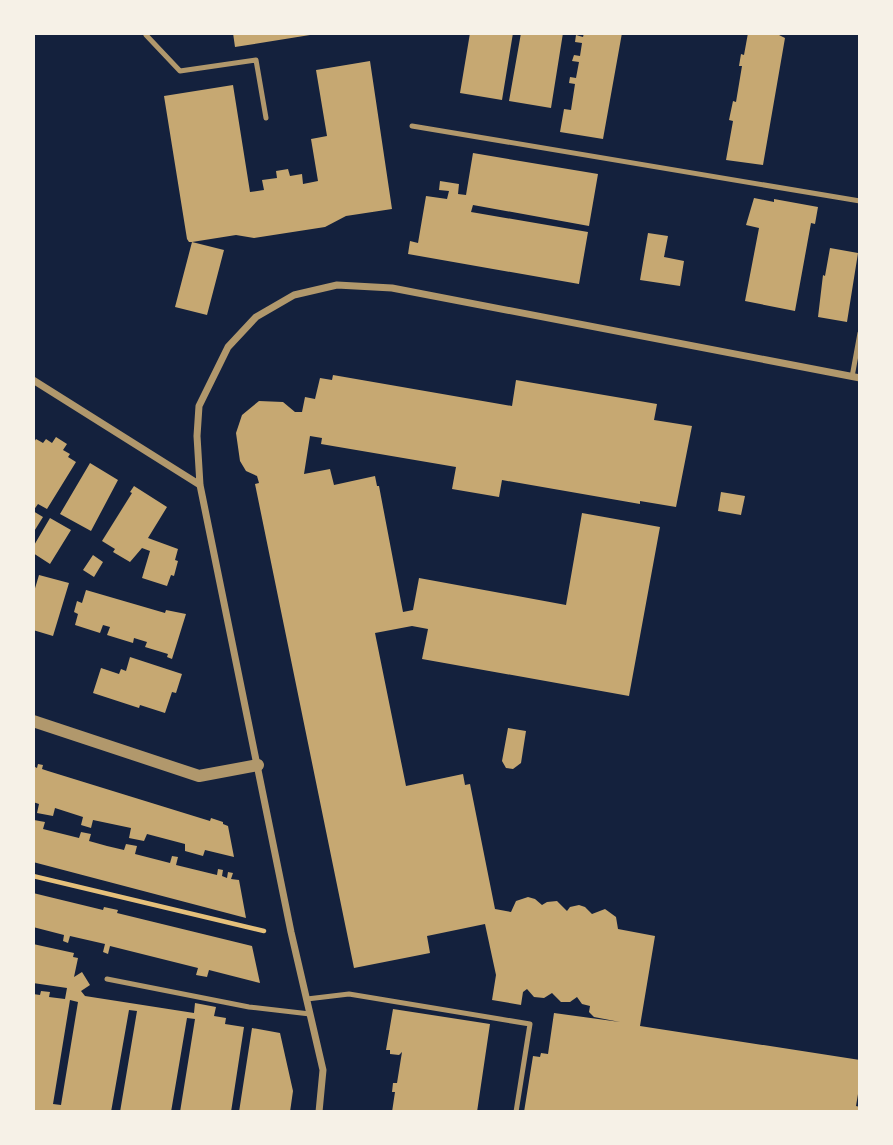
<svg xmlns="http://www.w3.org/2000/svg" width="893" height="1145" font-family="Overpass,sans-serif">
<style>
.building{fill:#c6a872;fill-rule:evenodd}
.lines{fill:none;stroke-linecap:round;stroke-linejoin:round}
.path{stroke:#e5c07b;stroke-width:4.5}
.service{stroke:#b1986c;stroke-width:5}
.minor{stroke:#b1986c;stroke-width:7}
.tertiary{stroke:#b1986c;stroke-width:12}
</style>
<rect width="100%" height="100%" fill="#14213d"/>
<path class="building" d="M233,33H310V35L235,47Z
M470,33H513L502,100L460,93Z
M521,33H563L551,108L509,101Z
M584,33H622L603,139L560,132L564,109L571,110L575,84L569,83L570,77L576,78L579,62L572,61L574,55L580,56L582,43L575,42L576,35L583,37Z
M748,33H775L785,38L763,165L726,160L733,121L729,120L733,101L736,102L742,66H739L741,54L744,55Z
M370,61L392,209L346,216L325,227L254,238L236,235L192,242L224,250L207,315L175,307L192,242H189L187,239L164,96L233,85L250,192L264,190L262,180L277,178L276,171L288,169L290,176L302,174L303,184L318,181L311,139L327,136L316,70Z
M473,153L598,174L589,226L473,205L471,212L588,232L579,284L408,254L410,241L418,243L426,196L447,199L449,191L439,190L440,181L459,184L458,194L466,195Z
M754,198L774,202V199L818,207L815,224L811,223L795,311L745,301L759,228L746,225Z
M648,233L668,236L664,257L684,261L680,286L640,280Z
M830,248L858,253L847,322L818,317L823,275L825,276Z
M333,375L512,406L516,380L657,404L654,420L692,426L676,507L640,501V504L502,480L499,497L452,489L456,467L321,444L322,438L310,436L304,474L330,469L334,485L375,476L377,486H379L403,612L413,610L419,578L566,605L582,513L660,527L629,696L422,659L428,629L412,626L375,633L406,786L463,774L465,785L470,784L495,909L511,912L516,901L528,897L535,899L542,905L547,902L557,901L567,911L570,907L579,905L585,907L592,914L605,909L616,917L618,929L655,936L640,1026L860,1060V1082L856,1106L860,1107V1112H524L533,1056L540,1057L541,1053L548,1054L554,1013L620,1022L594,1017L589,1012L590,1006L582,1004L577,997L570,1002H561L552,993L544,998L534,997L527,989L523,992L521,1005L492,1000L496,975L485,924L427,936L430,953L354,968L255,484L259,483L257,476L246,471L240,461L236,433L242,415L259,401L283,402L295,412H302L305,397L315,399L320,378L332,380Z
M56,437L67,444L63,450L70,454L68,457L76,462L47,509L38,504L33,511L43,517L33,533V444L36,439L43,443L46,439L52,443Z
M90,463L118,480L91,531L60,514Z
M134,486L167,507L148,538L178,549L175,560L178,561L174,576L171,575L167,586L142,578L150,551L142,548L130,562L113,552L115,549L102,541L132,493L130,492Z
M721,492L745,496L741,515L718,511Z
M50,518L71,530L50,564L33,553V547Z
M93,555L103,562L94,577L83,570Z
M39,575L69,583L53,636L33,630V595Z
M86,590L165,613L166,610L186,614L172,659L167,657L168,654L145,647L147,642L134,638L133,643L107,635L110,627L103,625L100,633L75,625L78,614L74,612L77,601L82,603Z
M130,657L182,674L176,693L172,692L165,713L140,705L139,708L93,693L101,668L119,674L121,669L126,671Z
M508,728L526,731L521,763L513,769L506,768L502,761Z
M38,764L43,765L42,769L48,771L210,821L211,818L223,822V824L228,826L234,857L205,850L203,856L185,851V844L147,834L144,841L129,838L131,828L93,820L91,828L81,825L83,817L55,808L53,816L37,813L39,804L33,802V766L37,768Z
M34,820L45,822L43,829L79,838L81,832L91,834L89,841L107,846L124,850L126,844L137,846L135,854L170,863L172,856L178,857L176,865L217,875L218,869L223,870L222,876L227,878L228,872L233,873L231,879L239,880L246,918L33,862Z
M33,893L103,910L104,907L118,910L117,913L252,946L260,983L209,970L207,977L196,975L198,968L110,946L108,954L103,952L105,944L70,936L68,943L63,941L64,935L33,927Z
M33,944L74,953L73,957L78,958L74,977L82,972L90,985L81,991L85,996L194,1013L195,1003L216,1007L214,1016L226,1018L225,1024L244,1027L231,1112H180L195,1019L187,1018L171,1112H120L137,1011L129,1010L111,1112H33V994L40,995L41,991L50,992L49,997L65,999L67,988L33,983ZM70,1000L78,1002L61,1105L53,1104Z
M393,1009L490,1024L477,1112H392L395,1092H392L393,1083H397L402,1052L399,1055L390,1054V1050H386Z
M252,1028L280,1033L293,1091L290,1112H239Z"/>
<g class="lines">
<path class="path" d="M33,876L264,931"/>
<path class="service" d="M146,35L180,71L256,60L266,118
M412,126L860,201
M852,377L860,333
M107,979L249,1007L310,1014
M307,999L349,994L530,1024L516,1112"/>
<path class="minor" d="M33,380L200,485
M319,1112L323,1070L291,932L200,485L197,436L199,406L228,347L256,317L294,295L337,285L392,288L860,378"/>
<path class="tertiary" d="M33,721L199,776L258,765"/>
</g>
<rect width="893" height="1145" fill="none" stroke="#f6f1e7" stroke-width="70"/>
</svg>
